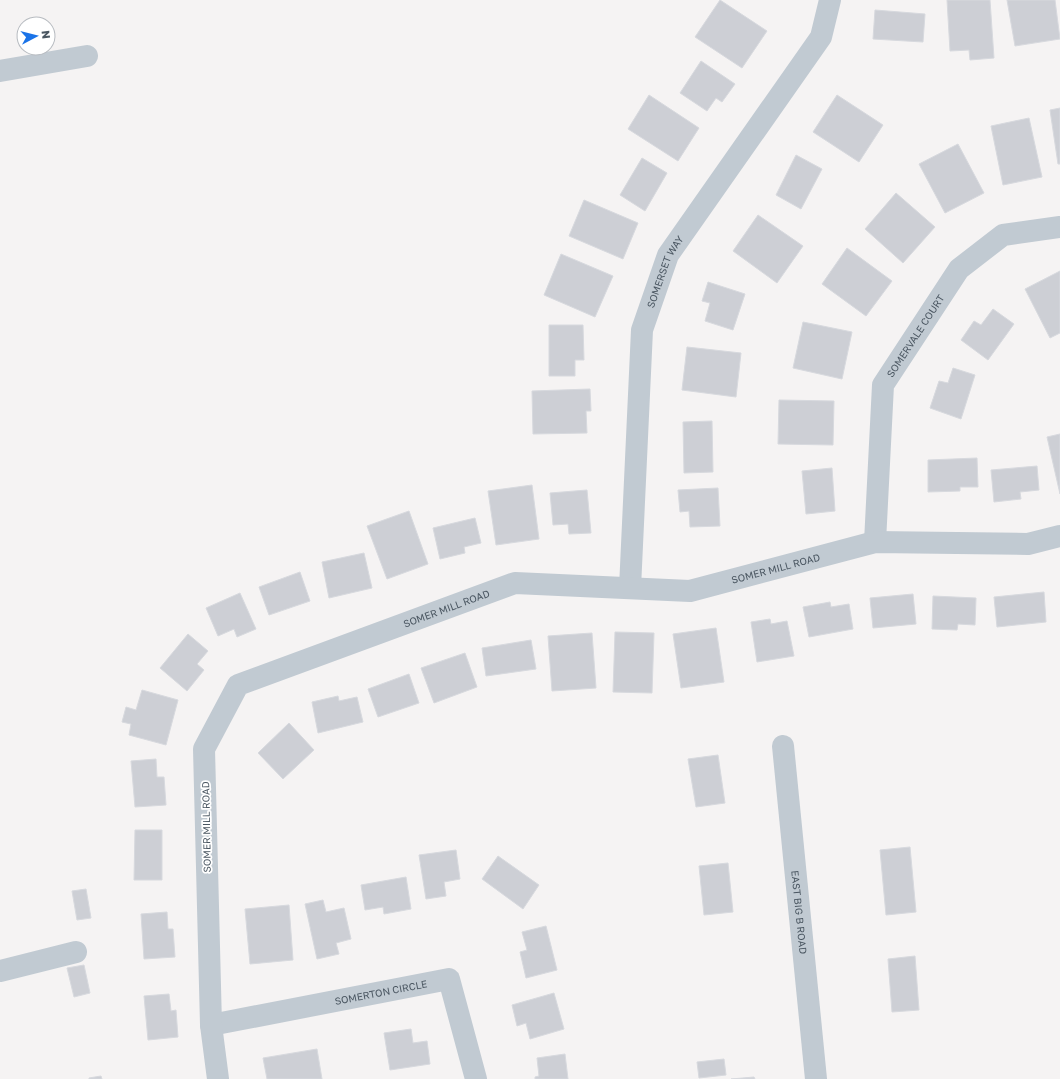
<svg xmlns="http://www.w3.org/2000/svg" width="1060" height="1079" font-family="'Golos Text',sans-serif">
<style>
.building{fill:#cdcfd5;stroke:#d7d9de}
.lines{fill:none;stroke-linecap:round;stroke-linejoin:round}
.minor{stroke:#c1cad2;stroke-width:22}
.labels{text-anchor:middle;stroke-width:3.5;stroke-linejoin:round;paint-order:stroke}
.street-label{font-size:10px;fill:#4a5661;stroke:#fff}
</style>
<rect width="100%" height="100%" fill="#f5f3f3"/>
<path class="building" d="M720,0L767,31L742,68L695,37Z
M947,0H990L994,58L970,60L969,50L950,51Z
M1007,0H1055L1060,39L1015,46Z
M875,10L925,14L923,42L873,39Z
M701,61L735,84L722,102L716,98L707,111L680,93Z
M649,95L699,128L678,161L628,129Z
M837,95L883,125L859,162L813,132Z
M1060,108V164H1058L1050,110Z
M1029,118L1042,177L1003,185L991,126Z
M958,144L984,193L945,213L919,164Z
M796,155L822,169L801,209L776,195Z
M642,158L667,173L645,211L620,195Z
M896,193L935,227L903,263L865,229Z
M584,200L638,223L623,259L569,236Z
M758,215L803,246L777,283L733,251Z
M847,248L892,281L866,316L822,284Z
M561,254L613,276L595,317L544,295Z
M1060,271V333L1050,338L1025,289Z
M708,282L745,294L733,330L705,321L710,303L702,301Z
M993,309L1014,324L988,360L961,340L974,321L981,325Z
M803,322L852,332L842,379L793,368Z
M549,325H583L584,360H575V376H549Z
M687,347L741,353L736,397L682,390Z
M953,368L975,375L961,419L930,408L939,381L948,383Z
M590,389L591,411H586L587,433L533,434L532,391Z
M779,400L834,401L833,445L778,444Z
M712,421L713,472L684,473L683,422Z
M1060,434V494L1047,437Z
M977,458L978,487H960V491L928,492V460Z
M1037,466L1039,490L1020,492L1021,499L994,502L991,470Z
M832,468L835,511L806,514L802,471Z
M532,485L539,539L496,545L488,491Z
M718,488L720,526L690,527L689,511L680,512L678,490Z
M587,490L591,533L569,534L568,524L553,525L550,493Z
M409,511L428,564L387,579L367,526Z
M475,518L481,543L464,547L465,553L440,559L433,528Z
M364,553L372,588L329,598L322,562Z
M300,572L310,601L269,615L259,587Z
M1044,592L1046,622L997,627L994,597Z
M240,593L256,629L237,637L234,629L218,636L206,608Z
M913,594L916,624L873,628L870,598Z
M933,596L976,598L975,625L958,624L957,630L932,629Z
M830,602L831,607L849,604L853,629L809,637L803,607Z
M770,619L771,624L787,621L794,656L757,662L751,622Z
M716,628L724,682L681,688L673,634Z
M615,632L654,633L652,693L613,692Z
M592,633L596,688L552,691L548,636Z
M188,634L208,651L197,664L204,670L187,691L160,668Z
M531,640L536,669L486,676L482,648Z
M465,653L477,687L434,703L421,668Z
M409,674L419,703L378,717L368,689Z
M142,690L178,700L166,745L129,735L131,724L122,722L126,707L136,710Z
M338,696L339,701L357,697L363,722L318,733L312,702Z
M289,723L314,750L283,779L258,753Z
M718,755L725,803L696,807L688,759Z
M156,759L157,777H164L166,805L135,807L131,761Z
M135,830H162V880H134Z
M910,847L916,912L886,915L880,850Z
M456,850L460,879L444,882L446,896L426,899L419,855Z
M498,856L539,885L523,909L482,879Z
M728,863L733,912L704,915L699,866Z
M406,877L411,909L384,914L383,907L365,910L361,885Z
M86,889L91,918L77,920L72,891Z
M323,900L326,912L344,908L351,939L336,943L339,954L317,959L305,904Z
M289,905L293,960L250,964L245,909Z
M167,912L168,929H173L175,957L144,959L141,914Z
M546,926L557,970L526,978L520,952L527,950L522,932Z
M915,956L919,1010L892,1012L888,959Z
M84,965L90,993L74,997L67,968Z
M554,993L564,1029L530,1039L526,1023L517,1026L512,1005Z
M169,994L171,1011L176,1010L178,1037L148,1040L144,996Z
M411,1029L413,1043L427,1041L430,1064L390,1070L384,1033Z
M317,1049L322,1079H267L263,1058Z
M565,1054L568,1079H535V1077L539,1076L537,1058Z
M724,1059L726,1075L699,1078L697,1062Z
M101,1076L102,1079H89V1078Z
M754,1077L755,1079H731Z"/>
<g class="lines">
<g class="minor">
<path d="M0,71L87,56"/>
<path id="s1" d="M875,542L883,385L959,269L1003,235L1060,227"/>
<path id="s2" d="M630,588L642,330L668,255L821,37L830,0"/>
<path id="s3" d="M783,746L816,1079"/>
<path d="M0,971L76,952"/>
<path id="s4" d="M211,1025L449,979L476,1079"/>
<path id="s5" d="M218,1079L211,1025L204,749L238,685L515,583L690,591L875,542L1028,544L1060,536"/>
</g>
</g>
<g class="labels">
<g class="street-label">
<text dy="4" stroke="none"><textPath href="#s2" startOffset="321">SOMERSET WAY</textPath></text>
<text dy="4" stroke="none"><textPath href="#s1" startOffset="216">SOMERVALE COURT</textPath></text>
<text dy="4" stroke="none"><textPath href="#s5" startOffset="962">SOMER MILL ROAD</textPath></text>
<text dy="4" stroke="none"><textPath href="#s5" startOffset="625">SOMER MILL ROAD</textPath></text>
<text transform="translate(206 827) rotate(-91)" y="4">SOMER MILL ROAD</text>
<text dy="4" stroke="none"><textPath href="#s3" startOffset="167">EAST BIG B ROAD</textPath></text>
<text dy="4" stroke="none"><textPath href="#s4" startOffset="173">SOMERTON CIRCLE</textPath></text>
</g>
</g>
<g transform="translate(36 36) rotate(83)"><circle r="19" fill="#ffffff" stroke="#b7bbc0"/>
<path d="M0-3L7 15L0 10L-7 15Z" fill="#1a73e8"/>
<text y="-6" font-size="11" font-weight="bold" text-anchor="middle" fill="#4a5661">N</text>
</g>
</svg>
